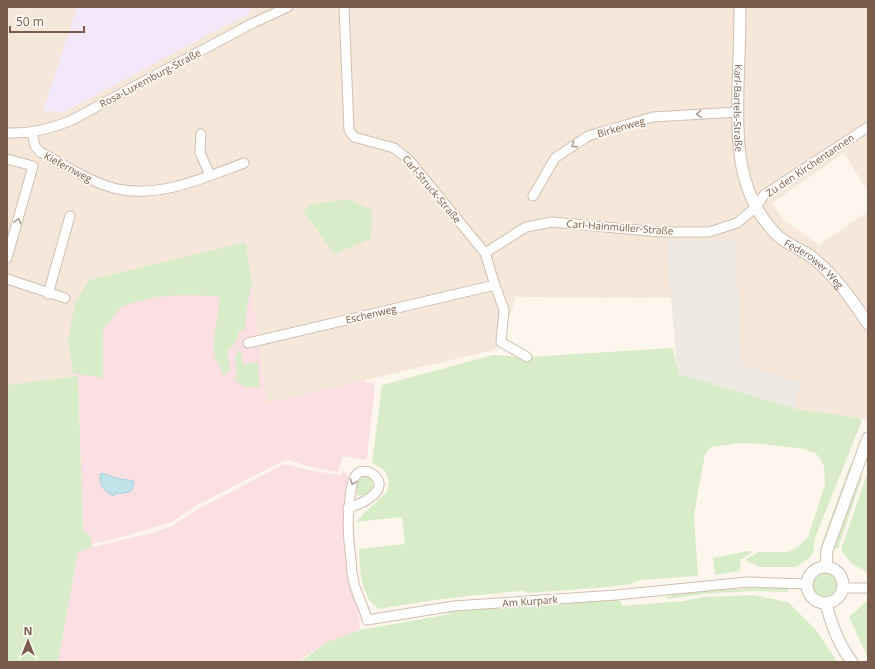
<svg xmlns="http://www.w3.org/2000/svg" width="875" height="669" font-family="'Open Sans',sans-serif">
<style>
.residential{fill:#f5e8da}
.industrial{fill:#efe9e4}
.education{fill:#f3e8fa}
.medical{fill:#fbdfe3}
.green{fill:#d8ecc9}
.water{fill:#bfe3e8;stroke:#a5d3da}
.lines{fill:none;stroke-linecap:round;stroke-linejoin:round}
.minor-casing{stroke:#d1beb0;stroke-width:11}
.tertiary-casing{stroke:#d1beb0;stroke-width:13}
.minor{stroke:#fff;stroke-width:9}
.tertiary{stroke:#fff;stroke-width:11}
.oneway{stroke:#af9d94}
.labels{text-anchor:middle;stroke-width:3.5;stroke-linejoin:round;paint-order:stroke}
.street-label{font-size:10px;fill:#7a5c4d;stroke:#fffaf3}
</style>
<rect width="100%" height="100%" fill="#fdf6ec"/>
<path class="residential" d="M7,7H868V192L844,153L772,203L784,220L819,245L868,211V420L861,418L796,409L678,374L671,298L516,297L501,342L494,350L267,403L246,244L78,376L7,385Z"/>
<path class="industrial" d="M736,239L741,365L800,381L796,409L678,374L666,241Z"/>
<path class="education" d="M77,7H252L248,15L226,25L64,112L43,111Z"/>
<path class="medical" d="M246,244L267,403L365,380L366,383L372,382L375,387L367,458L365,460L343,456L338,472L315,468L288,460L283,461L197,505L172,522L118,538L91,544L90,535L83,531L78,376L73,373L68,341L75,304Z
M284,464L314,471L341,475L343,471L346,473L348,477L343,521V533L350,582L354,600L358,603L359,608L360,630L327,642L297,662H58L78,552L92,547L152,533L172,526L200,508Z"/>
<path class="green" d="M348,199L372,210L371,239L334,254L303,211L311,205Z
M242,243L246,244L252,284L247,306L245,329L238,332V339L227,352L230,369L224,376L215,357L213,345L220,298L216,296L184,295L155,297L122,306L103,330V378L73,373L68,341L75,304L89,280Z
M673,348L679,374L796,409L861,418V423L815,538L813,553L808,559L795,567H759L745,560L758,552H788L799,546L808,537L825,485L824,467L820,458L815,453L805,449L763,444L739,443L719,446L711,447L705,454L694,515L698,576L640,580L630,584L609,587L528,593L522,591C474,595 427,600 380,609C360,599 360,568 359,549L405,544L402,517L356,522L365,512L387,492L389,481L385,471L372,463L382,385L493,355L527,357Z
M240,349L243,364L258,362L260,387H246L234,380L237,372L235,358Z
M78,376L83,531L90,535L92,547L78,552L58,662H7V385Z
M850,465L853,466L824,544L820,550L822,543Z
M868,471V573L851,563L841,550Z
M366,476H369L373,481C375,490 367,495 359,496L356,493C357,485 357,478 366,476Z
M859,476L862,477L838,549L834,547Z
M748,551L753,552L740,560L741,568L739,569L740,571L715,575L713,558Z
M810 584a15 15 0 1 1 30 0a15 15 0 1 1-30 0Z
M749,588H788V592L754,591L703,594L668,599L665,597L687,592Z
M616,595L623,606L683,601L703,597L754,595L788,602L817,631L837,662H300L327,642L360,630L449,614L445,607Z
M868,600V658L849,617Z"/>
<path class="water" d="M101,473L116,478L134,481C134,484 134,487 132,489C130,493 120,494 115,493L114,496C105,492 97,484 101,473Z"/>
<g class="lines">
<defs>
<path id="minor" d="M344,7L349,130L354,137L394,148L409,160L485,253L495,285L504,310L501,342L527,357
M32,132L35,146L40,152C65,165 89,182 117,189C160,198 204,178 244,163
M7,133C30,134 50,129 70,121L251,24L288,7
M201,134L200,153L210,175
M7,159L33,166L7,258
M533,196L555,158L588,136L653,117L737,112
M485,253L526,227L552,222L660,232H709L737,223L756,207L764,195L868,127
M7,279L65,298
M48,294L70,216
M248,343L495,285
M348,508C358,505 370,500 377,491C386,479 365,464 356,475C351,481 351,491 350,498C347,521 348,536 351,559C351,567 352,575 354,583C357,596 364,606 367,620L454,606L616,595L747,582L807,584
M843,588H868"/>
<g id="tertiary">
<path id="s1" d="M740,7C740,33 739,60 738,86C737,141 736,195 778,236C788,245 801,249 812,257C836,277 851,298 868,324"/>
<path d="M826,567L827,550L868,438"/>
<circle cx="825" cy="585" r="18"/>
<path d="M826,603C831,624 839,645 852,662"/>
</g>
</defs>
<use href="#minor" class="minor-casing"/>
<use href="#tertiary" class="tertiary-casing"/>
<use href="#minor" class="minor"/>
<use href="#tertiary" class="tertiary"/>
</g>
<defs><path id="oneway-chevron" d="M-2-3.5L2.5 0L-2 3.5" fill="none" stroke-width="1.6" stroke-linecap="round" stroke-linejoin="round"/></defs>
<g class="oneway">
<use href="#oneway-chevron" transform="translate(699 114) rotate(176)"/>
<use href="#oneway-chevron" transform="translate(574 145) rotate(146)"/>
<use href="#oneway-chevron" transform="translate(18 221) rotate(-74)"/>
<use href="#oneway-chevron" transform="translate(353 482) rotate(110)"/>
</g>
<g class="labels">
<g class="street-label">
<text transform="translate(150 78) rotate(-28)" y="4">Rosa-Luxemburg-Straße</text>
<text dy="4" stroke="none"><textPath href="#s1" startOffset="101">Karl-Bartels-Straße</textPath></text>
<text transform="translate(621 127) rotate(-16)" y="4">Birkenweg</text>
<text transform="translate(810 165) rotate(-34)" y="4">Zu den Kirchentannen</text>
<text transform="translate(68 167) rotate(28)" y="4">Kiefernweg</text>
<text transform="translate(432 189) rotate(50)" y="4">Carl-Struck-Straße</text>
<text transform="translate(620 227) rotate(4)" y="4">Carl-Hainmüller-Straße</text>
<text dy="4" stroke="none"><textPath href="#s1" startOffset="285">Federower Weg</textPath></text>
<text transform="translate(371 314) rotate(-13)" y="4">Eschenweg</text>
<text transform="translate(530 601) rotate(-4)" y="4">Am Kurpark</text>
</g>
</g>
<rect width="875" height="669" fill="none" stroke="#7a5c4d" stroke-width="16"/>
<g transform="translate(28 641)" stroke="#fffaf3" stroke-width="3" paint-order="stroke">
<path d="M0-3L7 15L0 10L-7 15Z" fill="#7a5c4d"/>
<text y="-6" font-size="11" font-weight="bold" text-anchor="middle" fill="#7a5c4d">N</text>
</g>
<path d="M10 26v6h74v-6" fill="none" stroke="#7a5c4d" stroke-width="2"/>
<text x="16" y="26" font-size="12" fill="#7a5c4d" stroke="#fffaf3" stroke-width="3" paint-order="stroke">50 m</text>
</svg>
